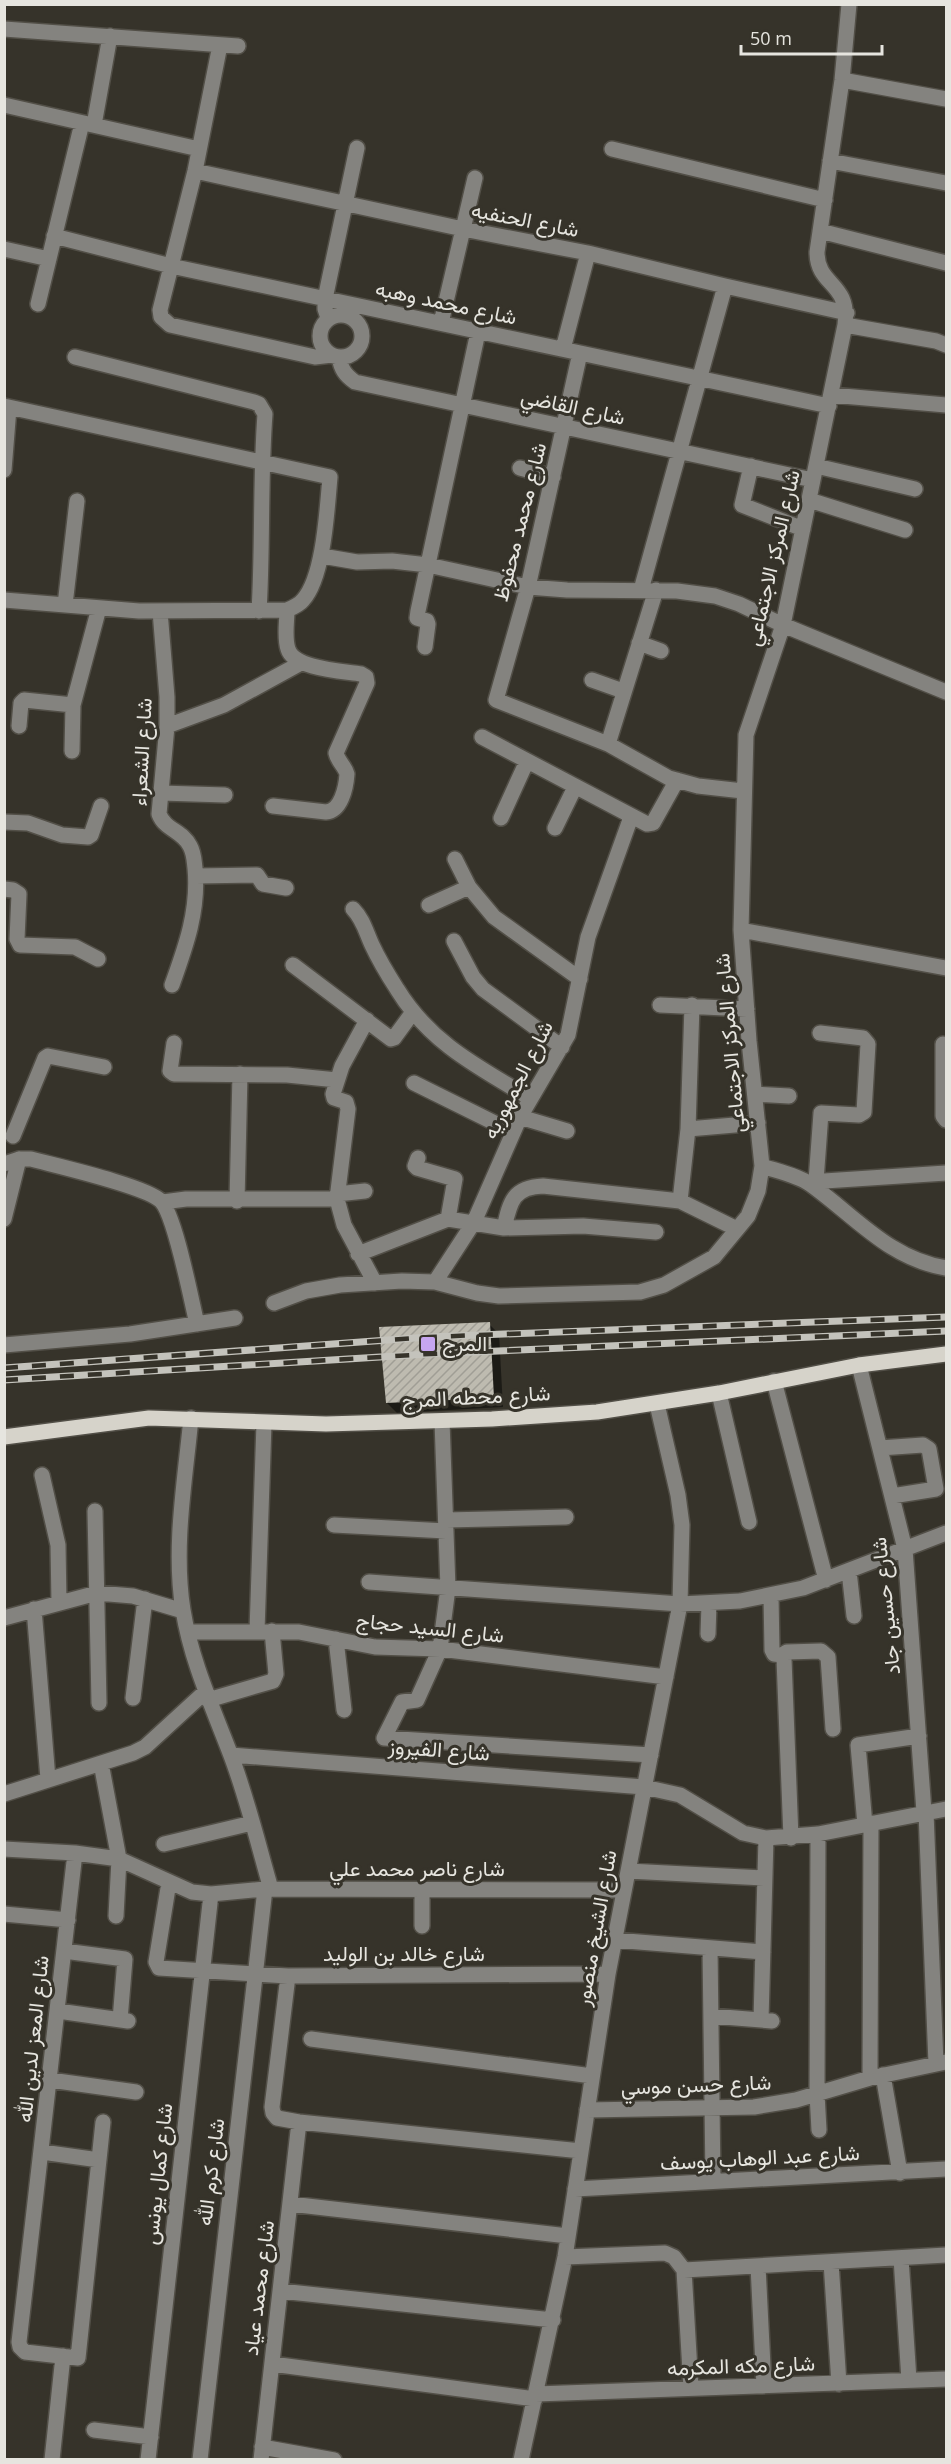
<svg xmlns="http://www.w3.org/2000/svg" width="951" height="2464" font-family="'Open Sans',Vazirmatn,sans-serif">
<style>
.shadow{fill:#0007}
.building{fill:url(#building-hatch)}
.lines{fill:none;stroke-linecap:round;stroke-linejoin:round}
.minor-casing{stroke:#524f47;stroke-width:18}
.major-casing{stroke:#524f47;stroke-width:18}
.minor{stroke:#84837f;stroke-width:15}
.major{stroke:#d6d3ca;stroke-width:15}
.rail-casing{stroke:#c4c3bc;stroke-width:7}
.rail{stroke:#36332a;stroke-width:4.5;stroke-dasharray:14;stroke-linecap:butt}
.poi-dot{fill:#c6a6f0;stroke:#36332a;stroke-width:2}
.labels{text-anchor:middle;stroke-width:6;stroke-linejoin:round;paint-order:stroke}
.street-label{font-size:21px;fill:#e6e5df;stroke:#36332a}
.poi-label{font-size:21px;fill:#e6e5df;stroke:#36332a;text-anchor:start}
</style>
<defs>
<pattern id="building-hatch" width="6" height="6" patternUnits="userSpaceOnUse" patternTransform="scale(1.5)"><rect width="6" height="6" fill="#bebbb0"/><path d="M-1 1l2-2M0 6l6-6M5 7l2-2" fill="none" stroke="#a09e95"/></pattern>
</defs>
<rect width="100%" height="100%" fill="#36332a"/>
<path class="shadow" d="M489,1324L499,1334L503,1407L397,1413L387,1403Z"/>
<path class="building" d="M490,1322L494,1398L386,1403L379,1327Z"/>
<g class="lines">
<defs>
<path id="minor" d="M4,29L238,46
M220,45L195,171L160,310L161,317L170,325L315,357L332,355
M842,80L946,99
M4,105L199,149
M94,125L110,36
M612,149L825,200
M830,161L946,183
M195,171L463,229L588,253L725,286L847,313
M820,231L946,263
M54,236L171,266L829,406
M4,249L49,259
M38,304L82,123
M320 336a21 21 0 1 1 42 0a21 21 0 1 1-42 0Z
M328,318L325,309V299L357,148
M441,323L475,178
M845,325L936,341L946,345
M563,349L588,253
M580,353L528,587L496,700L608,744L669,778L698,786L743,791
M75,357L254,402L259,404L265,414C260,480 263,545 259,611
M339,357C341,369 345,375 355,382L813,480
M831,395L946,405
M4,406L330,477C327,509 324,577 303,600C299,605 292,608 287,610L139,611L4,600
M751,466L742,505L803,529
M816,466L915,489
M520,468L553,477
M4,470L9,408
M809,500L905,530
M322,556L357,562L392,561L428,565L528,587L567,590L677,591L715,596L739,604L783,625L946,692
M641,590L725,286
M65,605L77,501
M160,611L167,697V726L159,814C165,830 183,831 190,846C194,853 194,860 195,868C199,910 186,946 172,985
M639,643L661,651
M425,647L428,624L427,621L417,618L418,611L478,332
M592,680L623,691
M19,726L21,703L24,700L73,705
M167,726L224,705L301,663
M482,737L647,824L653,823L677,780
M608,744L656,590
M72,751L73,705L99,608
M161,793L225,795
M273,806L326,812C341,811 346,788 347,774C345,766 338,762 336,753L367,683L366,677L361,674C342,671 294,669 288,649C284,637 287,622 287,610
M501,818L527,761
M4,822L28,823L62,835L88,837L91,835L101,806
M555,828L575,787
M455,859L469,887L494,917L580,979
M196,876L257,875L263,884L286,888
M4,889L13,890L19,894L17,939L20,945L75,947L98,959
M429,905L469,887
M353,909C363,919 366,932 372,945C379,960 388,975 397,989C430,1043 478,1067 530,1098
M741,930L946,968
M454,941L473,977L483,989L562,1047
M293,965L391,1039L394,1038L413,1012
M660,1005L747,1009
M367,1020L342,1066L333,1094L334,1098L346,1102L348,1109L337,1199L344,1225L375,1283
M174,1043L170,1071L174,1074L287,1075L337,1080
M943,1044V1116L946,1120
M414,1083L513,1132
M755,1094L789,1096
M520,1117L567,1131
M688,1129L758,1123
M13,1136L45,1058L48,1056L104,1067
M418,1158L415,1166L417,1168L455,1179L448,1219
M4,1164L19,1159H31C57,1166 146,1186 161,1201C175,1215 191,1299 197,1324
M762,1166C777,1171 797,1175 810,1184C855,1216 889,1259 946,1268
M816,1181L821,1113L859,1115L864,1112L868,1044L863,1038L820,1033
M809,1182L946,1173
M337,1194L365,1191
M237,1201L240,1074
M680,1201L688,1129L692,1005
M163,1202L186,1199H337
M4,1219L19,1159
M504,1228C510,1202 513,1187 543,1186L680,1201L737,1229
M358,1254L448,1219L504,1228L583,1226L656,1232
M435,1282L474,1222L520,1117L568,1035L588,937L631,817
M274,1303L306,1291L340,1285L402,1281L435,1282L477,1293L499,1296L640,1292L664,1285L714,1257L748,1216L758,1191L762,1166L749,1041L741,930L746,735L783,625L845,325C850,281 817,287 817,252L842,80L849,4
M4,1345L130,1334L235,1318
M859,1365L905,1549L924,1812
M774,1381L826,1580
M719,1393L749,1522
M191,1418C185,1481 173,1547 183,1610C191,1660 212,1706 230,1753C247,1797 258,1844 271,1889
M442,1421L448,1588L440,1649L417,1700L402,1702L384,1738L651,1755
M880,1448L923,1445L929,1449L936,1489L892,1496
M42,1475L58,1545L59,1603
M95,1511L99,1703
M446,1520L566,1517
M334,1525L446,1531
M849,1571L854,1616
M369,1582L680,1604L740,1601L803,1588L946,1533
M771,1596L772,1650L774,1654L782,1655L784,1659L791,1838
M34,1609L48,1779
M4,1618L97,1593L133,1596L183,1611
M257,1631L264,1423
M189,1632H299L375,1647L440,1649L666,1677
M708,1634L709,1604
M336,1639L344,1710
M782,1655L787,1652L821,1651L828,1657L833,1729
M133,1698L145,1599
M208,1700L273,1681L276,1674L272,1631
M231,1755L644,1787L680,1795L743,1833L766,1838L818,1834L946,1809
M101,1763L119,1859L116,1916
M4,1794L133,1753L145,1747L205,1692
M926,1812L936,2064
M865,1825L858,1745L919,1736
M818,1834L817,2094L819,2130
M164,1844L252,1823
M4,1849L75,1853L119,1859L192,1892L211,1894L265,1889L623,1890
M75,1853L19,2342L20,2347L25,2352L78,2358L103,2122
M628,1871L764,1878
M169,1882L156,1962L159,1968L288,1976L608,1974
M4,1914L68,1920
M422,1926V1890
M614,1940L763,1952
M710,1948L713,2181
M64,1951L125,1959L120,2020
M288,1976L272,2107L273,2113L277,2118L299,2122L581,2151
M58,2011L128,2021
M711,2016L772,2021
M761,2020L766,1838
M311,2039L592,2076
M883,2075L900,2173
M870,2078L871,1823
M50,2080L136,2092
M587,2110L754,2107L796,2100L870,2078L946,2062
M42,2152L99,2160
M575,2189L946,2169
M290,2204L568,2236
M565,2257L665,2253L674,2257L684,2270L691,2388
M901,2258L909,2380
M831,2262L839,2384
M758,2266L764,2386
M684,2270L946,2255
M280,2291L553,2320
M272,2364L535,2399
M536,2394L946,2379
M94,2430L151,2437
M262,2447L334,2460
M52,2460L63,2356
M148,2460L211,1894
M200,2460L265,1889
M261,2460L299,2122
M521,2460L565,2257L608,1974L680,1604L682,1525L678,1495L657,1404"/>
<path id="major" d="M4,1437L149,1418L326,1424L492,1419L597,1412L719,1393L859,1365L946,1354"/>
</defs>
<use href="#minor" class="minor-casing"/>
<use href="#major" class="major-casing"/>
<use href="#minor" class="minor"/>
<use href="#major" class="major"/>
<defs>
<path id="rail" d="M4,1368L429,1337L946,1317
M4,1380L429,1354L946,1331"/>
</defs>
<use href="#rail" class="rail-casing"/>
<use href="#rail" class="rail"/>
</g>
<rect class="poi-dot" x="420" y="1336" width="16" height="16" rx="3"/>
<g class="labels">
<g class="street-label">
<text transform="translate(525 220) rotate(11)" y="7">شارع الحنفيه</text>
<text transform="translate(446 303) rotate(12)" y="7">شارع محمد وهبه</text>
<text transform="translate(573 407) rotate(12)" y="7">شارع القاضي</text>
<text transform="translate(520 522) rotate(-76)" y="7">شارع محمد محفوظ</text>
<text transform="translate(773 558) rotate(-77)" y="7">شارع المركز الاجتماعي</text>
<text transform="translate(142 752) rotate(-87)" y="7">شارع الشعراء</text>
<text transform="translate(730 1043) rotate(-95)" y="7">شارع المركز الاجتماعي</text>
<text transform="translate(518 1080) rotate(-63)" y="7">شارع الجمهوريه</text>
<text transform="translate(476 1397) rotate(-3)" y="7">شارع محطه المرج</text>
<text transform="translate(886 1606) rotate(-96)" y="7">شارع حسين جاد</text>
<text transform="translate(430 1628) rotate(6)" y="7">شارع السيد حجاج</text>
<text transform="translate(439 1750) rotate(4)" y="7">شارع الفيروز</text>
<text x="417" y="1876">شارع ناصر محمد علي</text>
<text transform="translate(596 1928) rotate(-80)" y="7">شارع الشيخ منصور</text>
<text x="404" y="1961">شارع خالد بن الوليد</text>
<text transform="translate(33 2039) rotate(-84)" y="7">شارع المعز لدين الله</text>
<text transform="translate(696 2085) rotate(-2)" y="7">شارع حسن موسي</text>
<text transform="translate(760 2158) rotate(-3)" y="7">شارع عبد الوهاب يوسف</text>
<text transform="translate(211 2172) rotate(-83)" y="7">شارع كرم الله</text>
<text transform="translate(158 2174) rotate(-84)" y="7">شارع كمال يونس</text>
<text transform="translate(259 2288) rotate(-83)" y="7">شارع محمد عياد</text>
<text transform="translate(741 2366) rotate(-2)" y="7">شارع مكه المكرمه</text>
</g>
<g class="poi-label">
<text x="442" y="1351">المرج</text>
</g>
</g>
<rect width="951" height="2464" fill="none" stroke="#e6e5df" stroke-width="12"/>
<path d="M741 45v9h141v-9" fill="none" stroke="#e6e5df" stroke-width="3"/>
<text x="750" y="45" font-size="18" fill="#e6e5df" stroke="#36332a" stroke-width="4.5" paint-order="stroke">50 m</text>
</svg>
